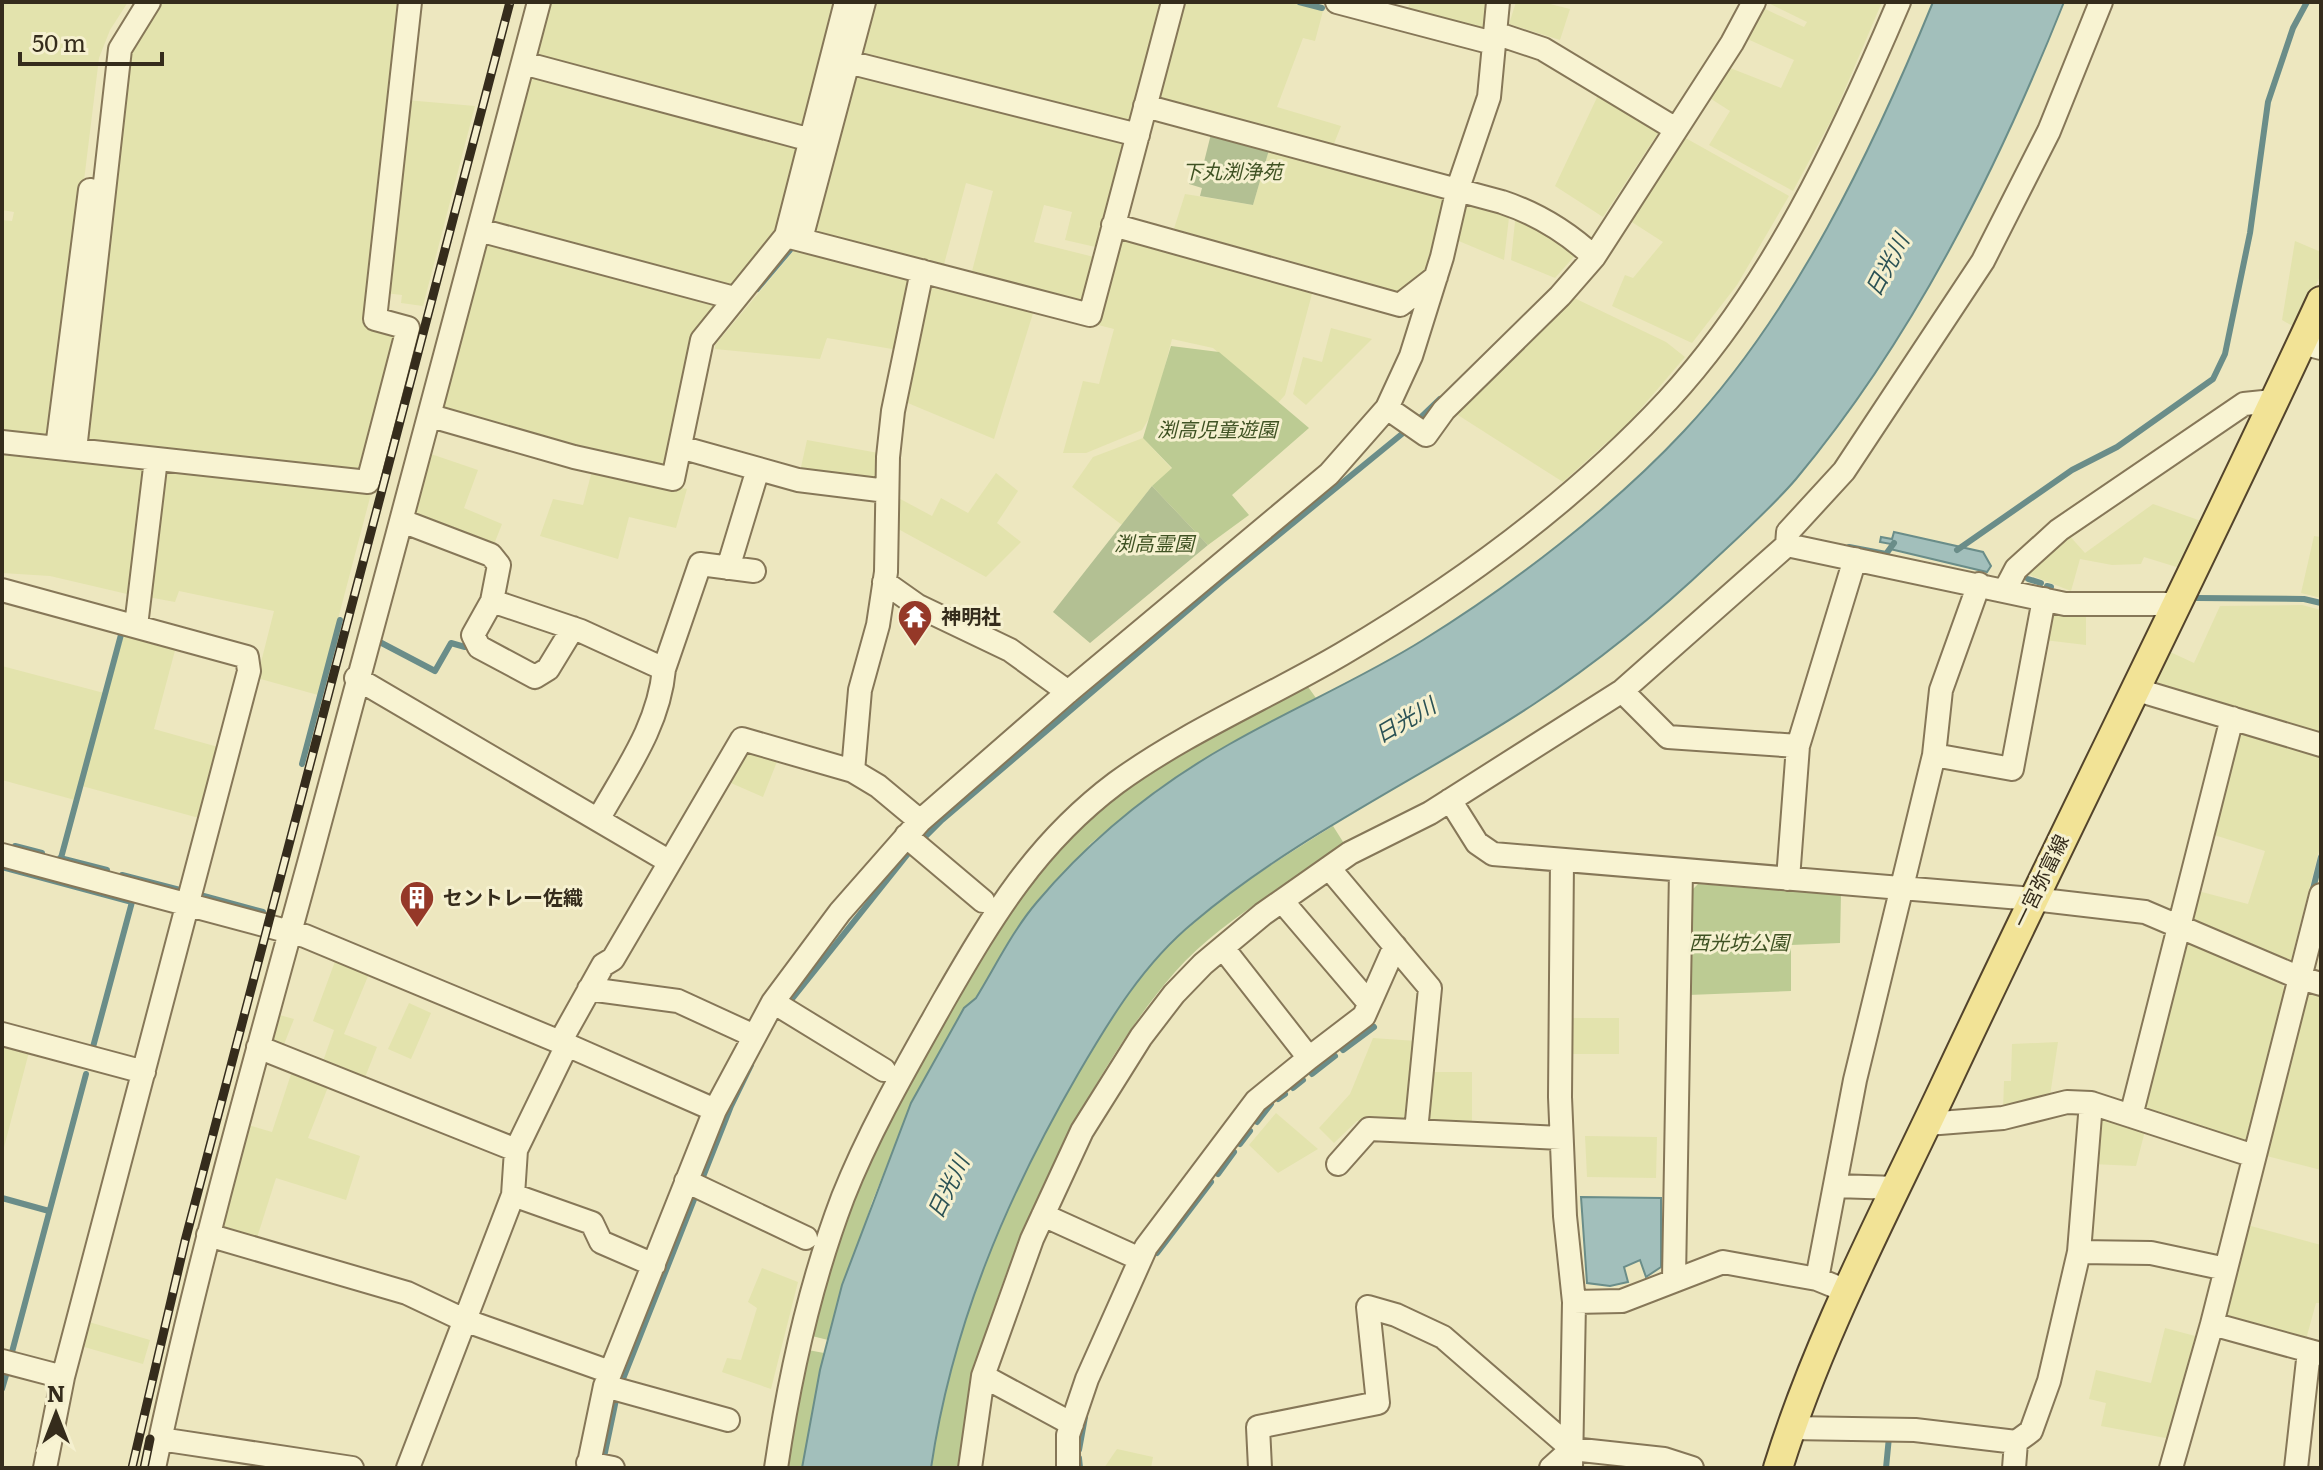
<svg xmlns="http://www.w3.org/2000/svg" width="2323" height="1470" font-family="Literata,'Noto Sans JP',serif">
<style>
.farmland{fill:#e3e3ad}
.green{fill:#bccb93}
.cemetery{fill:#b3c093}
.water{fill:#a2bfbb;stroke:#6a8d89;stroke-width:2}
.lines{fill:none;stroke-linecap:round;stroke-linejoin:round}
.stream{stroke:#6a8d89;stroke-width:6}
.minor-casing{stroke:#867758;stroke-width:26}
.major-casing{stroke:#53442c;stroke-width:32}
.minor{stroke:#f8f3d2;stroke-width:22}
.major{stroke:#f2e396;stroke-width:28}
.rail-casing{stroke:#352c1c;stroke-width:9}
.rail{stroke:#f5f0cf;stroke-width:6;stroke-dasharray:18;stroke-linecap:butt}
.labels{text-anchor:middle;stroke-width:6;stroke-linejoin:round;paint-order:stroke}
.park-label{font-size:20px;font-style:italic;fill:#3f5223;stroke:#f5f0cf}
.poi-label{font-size:20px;font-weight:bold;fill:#352c1c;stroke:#f5f0cf;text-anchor:start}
.street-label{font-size:20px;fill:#352c1c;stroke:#f5f0cf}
.water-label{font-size:22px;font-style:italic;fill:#2b5255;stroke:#f5f0cf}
</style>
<rect width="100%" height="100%" fill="#ede7bf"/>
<path class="farmland" d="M2,2H128L110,30L99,58L52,442L2,436V220L12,221L14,212L2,210Z
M157,2H402L365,324L395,333L398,338L362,473L85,447L126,53Z
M548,2H840L806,131L533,59Z
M871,2H1162L1130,125L860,58Z
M1183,2H1289L1323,11L1315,41L1303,38L1277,107L1341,126L1331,151L1157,102Z
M1410,2H1491L1485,35L1406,14Z
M1516,2H1542L1570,9L1560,40L1509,24Z
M1766,2H1882L1834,115L1793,191L1709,145L1730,111L1705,95L1725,66L1781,88L1794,60L1743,37L1763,8L1804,27L1807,22Z
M852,71L1127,142L1100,248L1065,240L1072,212L1044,205L1034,242L1098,258L1086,302L1080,305L971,275L993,191L966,183L943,268L815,233L812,228Z
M532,74L800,143L779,238L734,291L489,227Z
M1602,87L1662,127L1603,217L1555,186Z
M406,100L475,106L423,306L401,303L402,295L385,293Z
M1682,136L1789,196L1737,285L1692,343L1612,306L1625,275L1633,278L1663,242L1624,217Z
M1269,150L1447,193L1431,272L1396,299L1172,235L1185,194L1253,205Z
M1464,197L1510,209L1504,260L1454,239Z
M1516,212L1579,251L1555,278L1511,260Z
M1122,233L1313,290L1285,395L1278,403L1213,348L1172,339L1153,412L1142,430L1086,453H1063L1083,381L1099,384L1114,329L1098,325Z
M485,240L723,299L665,470L440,413Z
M2295,241L2321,252V274L2296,328L2282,320Z
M797,247L915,278L898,350L827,338L820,359L715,349V345Z
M928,281L1034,310L994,439L903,401Z
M1568,295L1666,342L1685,357L1614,440L1606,443L1563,482L1450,410Z
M1331,328L1372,339L1306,405L1293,394L1303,357L1322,362Z
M1143,438L1172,469L1152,486L1122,525L1072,487L1093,457Z
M807,440L884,454L882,483L799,476Z
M2,448L150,468L127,594L50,576L2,573Z
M428,453L478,470L464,508L502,524L493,547L419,520L414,510Z
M170,466L372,490L318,695L257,678L274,611L179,591L175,602L148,597L161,472Z
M593,467L687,489L676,528L629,517L618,559L540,536L553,499L583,505Z
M996,473L1018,491L997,523L1021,542L986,577L889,524L891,494L932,516L941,498L968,513Z
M2153,504L2204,522L2183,569L2144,557L2141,564L2112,565L2080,559L2071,591L2020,571L2067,533L2085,553Z
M2314,536L2321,537V598L2301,593Z
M2302,605L2321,610V741L2152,685L2168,651L2194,663L2220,606Z
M2057,612L2086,613V645L2044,640L2048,619Z
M125,630L177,643L154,729L218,747L199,818L82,786Z
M2,666L104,693L75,800L2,780Z
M2233,730L2321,751V843L2291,960L2286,964L2191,924L2194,890L2248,904L2265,851L2208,833Z
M742,748L780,754L763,797L724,780Z
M2188,939L2282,983L2284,990L2245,1143L2141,1115L2180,944Z
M337,956L371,969L344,1034L377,1047L362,1085L321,1067L334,1030L313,1021Z
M2306,988L2321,992V1170L2263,1155Z
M409,1003L431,1013L411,1059L388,1049Z
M272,1013L294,1019L281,1052L268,1041Z
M1571,1018H1619V1054H1571Z
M1373,1038L1416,1041L1407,1118L1402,1123L1357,1121L1334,1143L1319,1128L1350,1094Z
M2058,1042L2050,1096L2003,1112L2004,1081H2011L2012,1044Z
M2,1045L29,1052L2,1155Z
M294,1065L326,1079L328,1087L308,1138L360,1156L346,1200L276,1178L255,1244L217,1234L241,1123L272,1132Z
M1431,1072H1472V1123L1432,1121L1426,1115Z
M2100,1112L2146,1127L2136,1166L2092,1164Z
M1276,1113L1318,1149L1278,1173L1249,1145Z
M1585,1136L1657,1137L1656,1178L1587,1177Z
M2247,1225L2321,1245V1303H2316L2305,1343L2222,1317Z
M762,1268L798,1282L771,1389L722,1372L727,1358L741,1360L757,1308L748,1302Z
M89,1322L150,1340L143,1364L81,1346Z
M2165,1328L2199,1337L2171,1439L2101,1426L2106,1403L2089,1399L2096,1370L2151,1383Z
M1117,1449L1153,1457L1151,1468H1104Z"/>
<path class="green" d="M1171,346L1219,352L1309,428L1232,495L1249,515L1208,545L1152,486L1172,468L1143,438Z
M1654,424L1659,428L1598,484L1497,564L1306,684L1316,698L1227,745L1158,789L1090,844L976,998L964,1008L912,1103L872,1202L828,1340L812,1336L853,1195L887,1122L1017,890L1123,784L1427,606Z
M1333,826L1345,845C1289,884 1221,920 1175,972C1078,1082 967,1321 960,1468H931C954,1324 1003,1203 1076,1077C1108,1022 1143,964 1192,922C1236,886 1285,856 1333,826Z
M1698,884L1841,894L1840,943L1791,945V991L1688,995L1691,891Z
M808,1350L824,1353L802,1468H783Z"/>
<path class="cemetery" d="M1211,134L1269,150L1253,205L1200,196L1202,188L1189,184L1194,164L1203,166Z
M1152,486L1208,545L1090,643L1053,612Z"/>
<path class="water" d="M1933,2H2064C1997,170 1913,339 1796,479C1772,507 1742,534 1714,560C1659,612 1598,662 1534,704C1422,778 1297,835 1194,922C1144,963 1110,1019 1078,1074C1006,1198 952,1326 931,1468H802L820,1370L842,1285L911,1103L964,1008L976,998C995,967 1013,930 1037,902C1091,838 1156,786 1228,745C1292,708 1361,679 1423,640C1511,586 1613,507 1684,431C1794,314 1873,149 1933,2Z
M1894,532L1983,552L1991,566L1987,572L1890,549L1891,544L1880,542L1881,537L1892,539Z
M1581,1197L1661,1198V1267L1646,1277L1640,1260L1624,1267L1628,1282L1610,1286L1587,1283Z"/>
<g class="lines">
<path class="stream" d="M1299,2L1322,8
M757,289L790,250
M1416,422L1440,399
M1849,547L1886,554L1894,543
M1957,550L2072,470L2117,447L2213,379L2225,354L2250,233L2268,102L2293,28L2307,2
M2028,579L2041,583
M2047,586L2051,587
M2197,598L2304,599L2321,603
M374,639L435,671L451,643L465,647
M302,764L340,620
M15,846L42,853
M60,858L107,870
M61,858L122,631
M2,867L132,902L93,1047
M122,875L180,890
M2312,893L2321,857
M200,895L263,912
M788,1004L907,855L942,820L1222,581L1408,429
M1343,1050L1374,1027
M1312,1074L1335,1056
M1293,1088L1303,1080
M1278,1099L1285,1094
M1257,1122L1271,1104
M1240,1144L1250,1131
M1218,1174L1234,1152
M2,1198L49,1211
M1157,1253L1211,1182
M12,1352L86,1074
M621,1384L731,1106L751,1065
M2,1389L7,1372
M1079,1450L1085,1417
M1079,1458L1080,1468
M603,1462L617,1395
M1886,1468L1889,1437"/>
<defs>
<path id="minor" d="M1337,2L1493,43
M1495,33L1543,49L1674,128
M832,58L1138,135
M523,63L811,140
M1145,106L1502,202C1538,214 1566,231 1594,257
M1113,225L1400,305L1436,277
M479,230L734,298
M786,236L846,2
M801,239L864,2
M2302,343L2321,348
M1387,408L1426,435L1444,410L1560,296L1594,257L1732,43L1754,2
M431,416L574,457L673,479L702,340L786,236L1090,315L1173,2
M2,442L368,482L408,328L375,319L410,2
M680,447L798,480L887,491
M57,448L90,190
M75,450L120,49L149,2
M402,521L491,555L499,565L492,601L581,631L664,669C659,725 626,770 599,818
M1787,545L1788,532L1844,471L1983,261L2049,131L2101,2
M728,568L758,469
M884,582L918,606L1010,650L1068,692
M2,590L247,657L249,671L63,1377L45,1468
M2005,590L2016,569L2059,530L2244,404L2273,401
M492,601L473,635L479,647L535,677L548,669L573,628
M136,626L156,459
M664,669L700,564L754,571
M356,678L670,862L613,959L603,965L560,1042
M2134,689L2321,745
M1622,691L1668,737L1798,746
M1934,755L2012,769L2044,599
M1450,800L1477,843L1493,854L2033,899L2145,912L2300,978L2321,984
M920,821L878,786L853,771L860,690L878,625L886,572L888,457L893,411L922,271
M906,836L983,901
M2,855L305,936L567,1045L715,1110
M1562,860L1560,1097L1565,1216L1574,1302L1571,1468
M670,862L742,739L853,771
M1329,868L1430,988L1416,1131
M1788,879L1798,746L1855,559
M2321,895L2212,1324L2321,1354
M1282,901L1369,1003
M589,989L678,1001L752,1035
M773,1002L884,1070
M2,1034L144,1072
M258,1047L516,1150
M1309,1058L1364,1016L1395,946
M2131,1116L2232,718
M1927,1124L2003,1118L2067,1102L2091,1103L2254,1156
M1338,1164L1369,1129L1561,1138
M686,1181L806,1238
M1835,1186L1897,1188
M513,1195L592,1223L601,1242L654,1265
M1043,1215L1140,1259
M208,1235L407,1293L464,1320L610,1372
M2079,1252L2151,1253L2226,1269
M1674,1279L1681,870
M1817,1279L1855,1080L1934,755L1941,690L1979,584
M1574,1302L1622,1301L1723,1262L1817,1279L1849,1292
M2,1361L63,1377
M983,1376L1072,1424
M605,1386L728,1420
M1790,1428L1915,1430L2016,1442
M160,1439L352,1468
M588,1463L613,1468
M154,1468C197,1264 254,1064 309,863C386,576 464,290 539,2
M408,1468L513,1195L516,1150L567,1045
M588,1468L605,1386L715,1110L773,1002L840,912L920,821L1068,692L1329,474L1387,408L1411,356L1442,257L1458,188L1489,97L1498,2
M776,1468C789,1380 811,1281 843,1197C870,1129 908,1064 944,1000C993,915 1036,843 1116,783C1186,732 1267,698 1342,654C1459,585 1575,500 1668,400C1771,288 1840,141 1899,2
M970,1468L983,1376L1032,1239L1082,1131L1141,1037L1174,994L1203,964L1263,914L1350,853L1430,813L1622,691L1787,545L2065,604H2175
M1068,1468V1435L1087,1379L1146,1247L1256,1101L1309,1058L1223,948
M1260,1468L1258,1427L1378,1403L1368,1307L1396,1315L1443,1337L1572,1449L1664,1459L1692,1468
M1551,1468L1572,1449
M2014,1468L2016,1442L2031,1431L2049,1381L2079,1252L2091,1103
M2171,1468L2212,1324
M2296,1468L2309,1351"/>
<path id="major" d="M1778,1468C1819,1335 1887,1209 1946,1083C2069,821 2200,563 2321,301"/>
</defs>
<use href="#minor" class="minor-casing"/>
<use href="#major" class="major-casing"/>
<use href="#minor" class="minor"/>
<use href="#major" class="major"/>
<defs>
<path id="rail" d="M132,1468L185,1241L510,2
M144,1468L150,1439"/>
</defs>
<use href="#rail" class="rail-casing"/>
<use href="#rail" class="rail"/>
</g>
<defs>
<symbol id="temple-pin" viewBox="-11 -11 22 30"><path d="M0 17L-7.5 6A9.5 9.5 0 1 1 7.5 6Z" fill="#953828" stroke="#f5f0cf"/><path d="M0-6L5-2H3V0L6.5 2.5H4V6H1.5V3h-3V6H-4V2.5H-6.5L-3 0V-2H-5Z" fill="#fff"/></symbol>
<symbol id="building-pin" viewBox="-11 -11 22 30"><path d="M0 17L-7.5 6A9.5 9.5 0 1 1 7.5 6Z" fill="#953828" stroke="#f5f0cf"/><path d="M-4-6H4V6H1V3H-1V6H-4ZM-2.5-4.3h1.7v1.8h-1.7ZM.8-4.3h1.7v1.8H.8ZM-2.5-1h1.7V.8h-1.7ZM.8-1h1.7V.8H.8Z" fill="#fff"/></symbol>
</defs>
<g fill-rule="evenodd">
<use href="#temple-pin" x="895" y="597" width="40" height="54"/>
<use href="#building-pin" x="397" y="878" width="40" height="54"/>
</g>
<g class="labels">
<g class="park-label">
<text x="1232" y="179">下丸渕浄苑</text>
<text x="1217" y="437">渕高児童遊園</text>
<text x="1154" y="551">渕高霊園</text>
<text x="1739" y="950">西光坊公園</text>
</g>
<g class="poi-label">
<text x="941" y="624">神明社</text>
<text x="443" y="905">セントレー佐織</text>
</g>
<g class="street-label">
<text transform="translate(2041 881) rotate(-64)" y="7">一宮弥富線</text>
</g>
<g class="water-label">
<text transform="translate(1887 265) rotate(-62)" y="8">日光川</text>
<text transform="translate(1405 720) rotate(-30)" y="8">日光川</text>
<text transform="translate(948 1187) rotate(-64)" y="8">日光川</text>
</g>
</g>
<rect width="2323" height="1470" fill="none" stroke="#352c1c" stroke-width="8"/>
<g transform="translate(56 1414)" stroke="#f5f0cf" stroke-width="6" paint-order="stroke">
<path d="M0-6L14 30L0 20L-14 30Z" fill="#352c1c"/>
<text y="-12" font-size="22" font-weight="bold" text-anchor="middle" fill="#352c1c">N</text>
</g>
<path d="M20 52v12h142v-12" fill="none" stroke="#352c1c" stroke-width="4"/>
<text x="32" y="52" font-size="24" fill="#352c1c" stroke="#f5f0cf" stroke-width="6" paint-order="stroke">50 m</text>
</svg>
